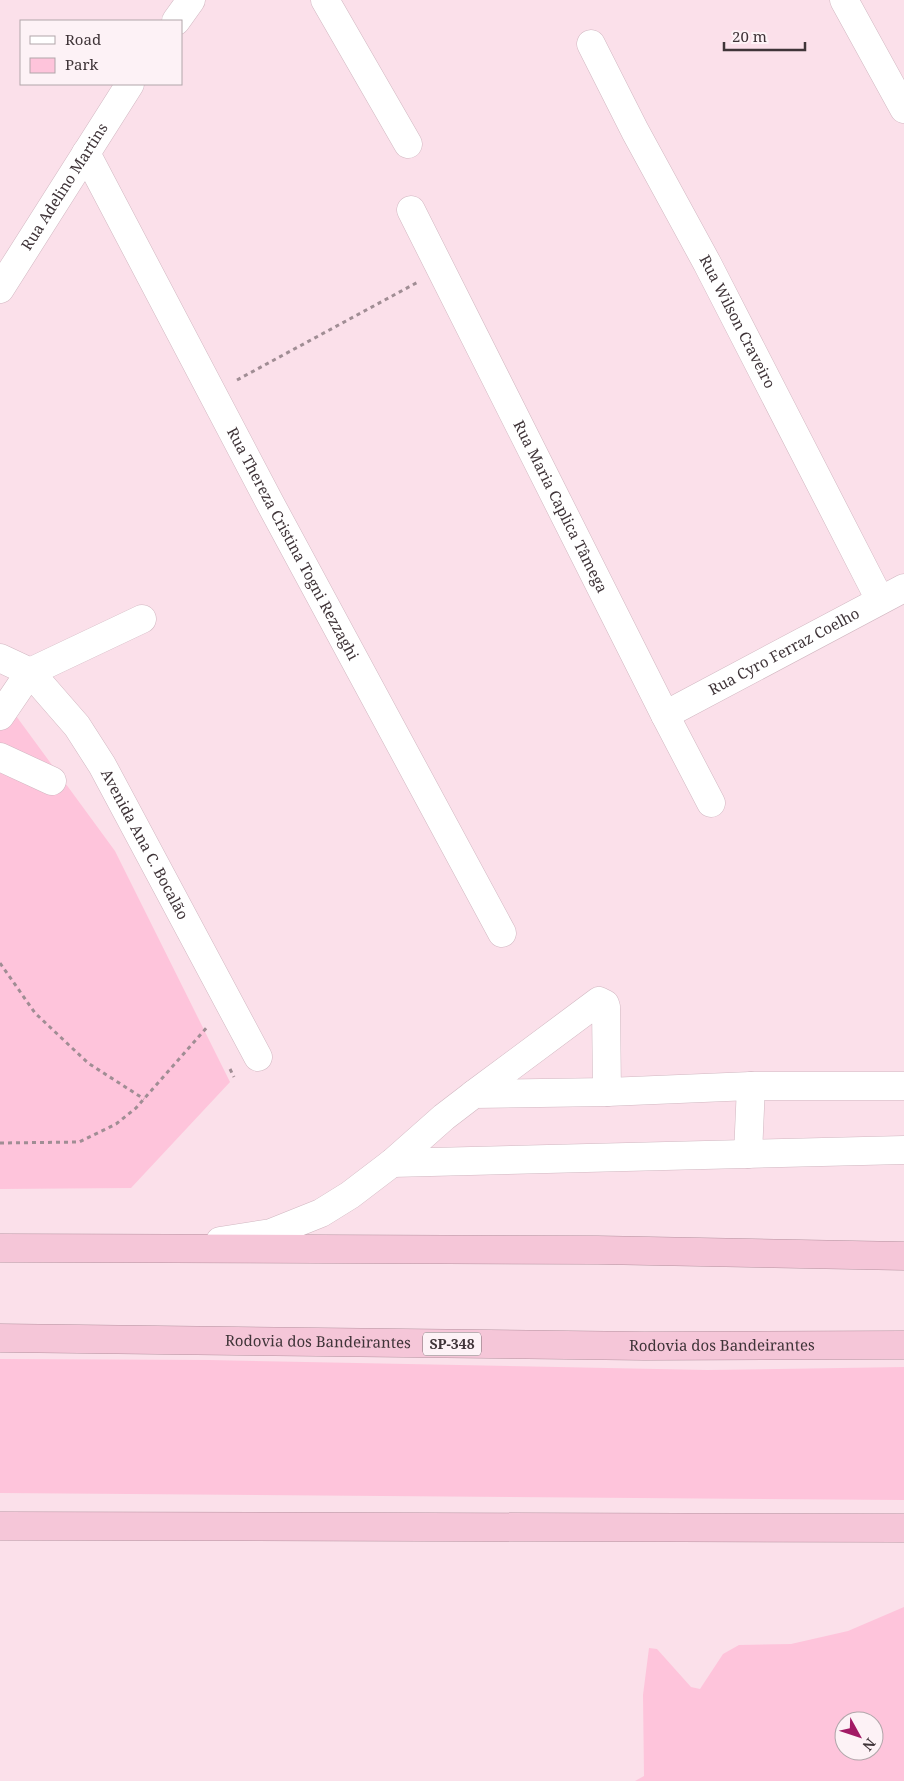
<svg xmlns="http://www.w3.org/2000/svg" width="904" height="1781" font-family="'Noto Serif',serif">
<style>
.green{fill:#fec4db;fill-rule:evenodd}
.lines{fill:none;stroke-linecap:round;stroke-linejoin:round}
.minor-casing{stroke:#d1b7c1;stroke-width:29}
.highway-casing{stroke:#b593a0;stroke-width:29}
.path{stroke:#a08d94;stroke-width:3;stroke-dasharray:4 4;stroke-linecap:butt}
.minor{stroke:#fff;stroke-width:28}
.highway{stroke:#f5c6d8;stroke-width:28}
.labels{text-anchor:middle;stroke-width:4;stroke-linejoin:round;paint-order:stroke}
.shield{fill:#fdf2f6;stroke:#786d71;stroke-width:1}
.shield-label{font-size:14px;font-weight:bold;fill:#3f3438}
.street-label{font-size:15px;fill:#3f3438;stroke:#fdf2f6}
</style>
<rect width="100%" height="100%" fill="#fbe0ea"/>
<path class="green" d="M0,694L115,851L230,1082L131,1188L0,1189Z
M0,1359L209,1360L707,1370L904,1367V1500L0,1493Z
M904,1607V1781H635L644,1776L643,1695L649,1648L657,1649L691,1687L700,1689L723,1654L739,1645L791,1644L848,1631ZM844,1721H874V1751H844Z"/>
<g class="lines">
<defs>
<g id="minor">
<path d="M325,0L408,144"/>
<path d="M844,0L904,109"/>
<path d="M176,21L191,0"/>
<path id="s1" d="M591,44L635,131L707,263L880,600"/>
<path id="s2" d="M86,153L270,503L502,933"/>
<path id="s3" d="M411,210L665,715L711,803"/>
<path id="s4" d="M0,289L130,84"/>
<path id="s5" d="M0,658L30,672L77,726L102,765L258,1057"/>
<path id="s6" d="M665,715L904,588"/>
<path d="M0,716L30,672L142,619"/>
<path d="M0,757L52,781"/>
<path d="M474,1094L599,1001L605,1004L606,1007L607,1092"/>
<path d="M748,1154L751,1086"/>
<path d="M392,1163L904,1150"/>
<path d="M220,1241L271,1233L321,1213L350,1195L392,1163L444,1117L474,1094L607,1092L751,1086H904"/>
</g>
<g id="highway">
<path d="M0,1248L598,1250L904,1256"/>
<path id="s7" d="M0,1338L644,1346L904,1345"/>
<path d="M0,1526L904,1528"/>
</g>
</defs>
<use href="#minor" class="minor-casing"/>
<use href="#highway" class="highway-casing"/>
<path class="path" d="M237,380L418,282
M0,963L35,1013L88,1063L144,1099
M230,1069L234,1077
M0,1143L79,1142L116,1124L136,1108L208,1026"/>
<use href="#minor" class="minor"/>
<use href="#highway" class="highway"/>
</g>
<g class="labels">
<rect class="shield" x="423" y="1332.5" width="58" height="23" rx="4"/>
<g class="shield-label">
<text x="452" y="1349">SP-348</text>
</g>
<g class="street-label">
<text dy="5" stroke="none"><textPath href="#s4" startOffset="121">Rua Adelino Martins</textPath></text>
<text dy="5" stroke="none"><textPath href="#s1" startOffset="314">Rua Wilson Craveiro</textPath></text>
<text dy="5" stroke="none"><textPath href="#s3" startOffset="332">Rua Maria Caplica Tâmega</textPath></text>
<text dy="5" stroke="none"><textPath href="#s2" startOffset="442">Rua Thereza Cristina Togni Rezzaghi</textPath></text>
<text dy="5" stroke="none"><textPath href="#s6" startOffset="135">Rua Cyro Ferraz Coelho</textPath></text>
<text dy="5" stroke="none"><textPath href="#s5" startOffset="241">Avenida Ana C. Bocalão</textPath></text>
<text dy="5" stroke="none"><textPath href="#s7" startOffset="318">Rodovia dos Bandeirantes</textPath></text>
<text dy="5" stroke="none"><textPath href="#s7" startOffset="722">Rodovia dos Bandeirantes</textPath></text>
</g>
</g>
<rect x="20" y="20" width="162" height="65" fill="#fdf2f6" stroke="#b1a6aa"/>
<rect x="30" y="36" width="25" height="8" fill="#ffffff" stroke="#b1a6aa"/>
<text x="65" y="45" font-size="15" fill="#3f3438">Road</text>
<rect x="30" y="58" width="25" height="15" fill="#fec4db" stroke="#b1a6aa"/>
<text x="65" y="70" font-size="15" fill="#3f3438">Park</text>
<g transform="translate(859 1736) rotate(130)"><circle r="24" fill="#fdf2f6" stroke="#b1a6aa"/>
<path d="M0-4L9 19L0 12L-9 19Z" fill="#a21a65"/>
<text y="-8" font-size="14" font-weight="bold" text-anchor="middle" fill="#3f3438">N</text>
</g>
<path d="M724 42v8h81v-8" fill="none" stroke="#3f3438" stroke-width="2.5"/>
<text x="732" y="42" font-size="15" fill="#3f3438" stroke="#fdf2f6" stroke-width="4" paint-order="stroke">20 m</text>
</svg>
